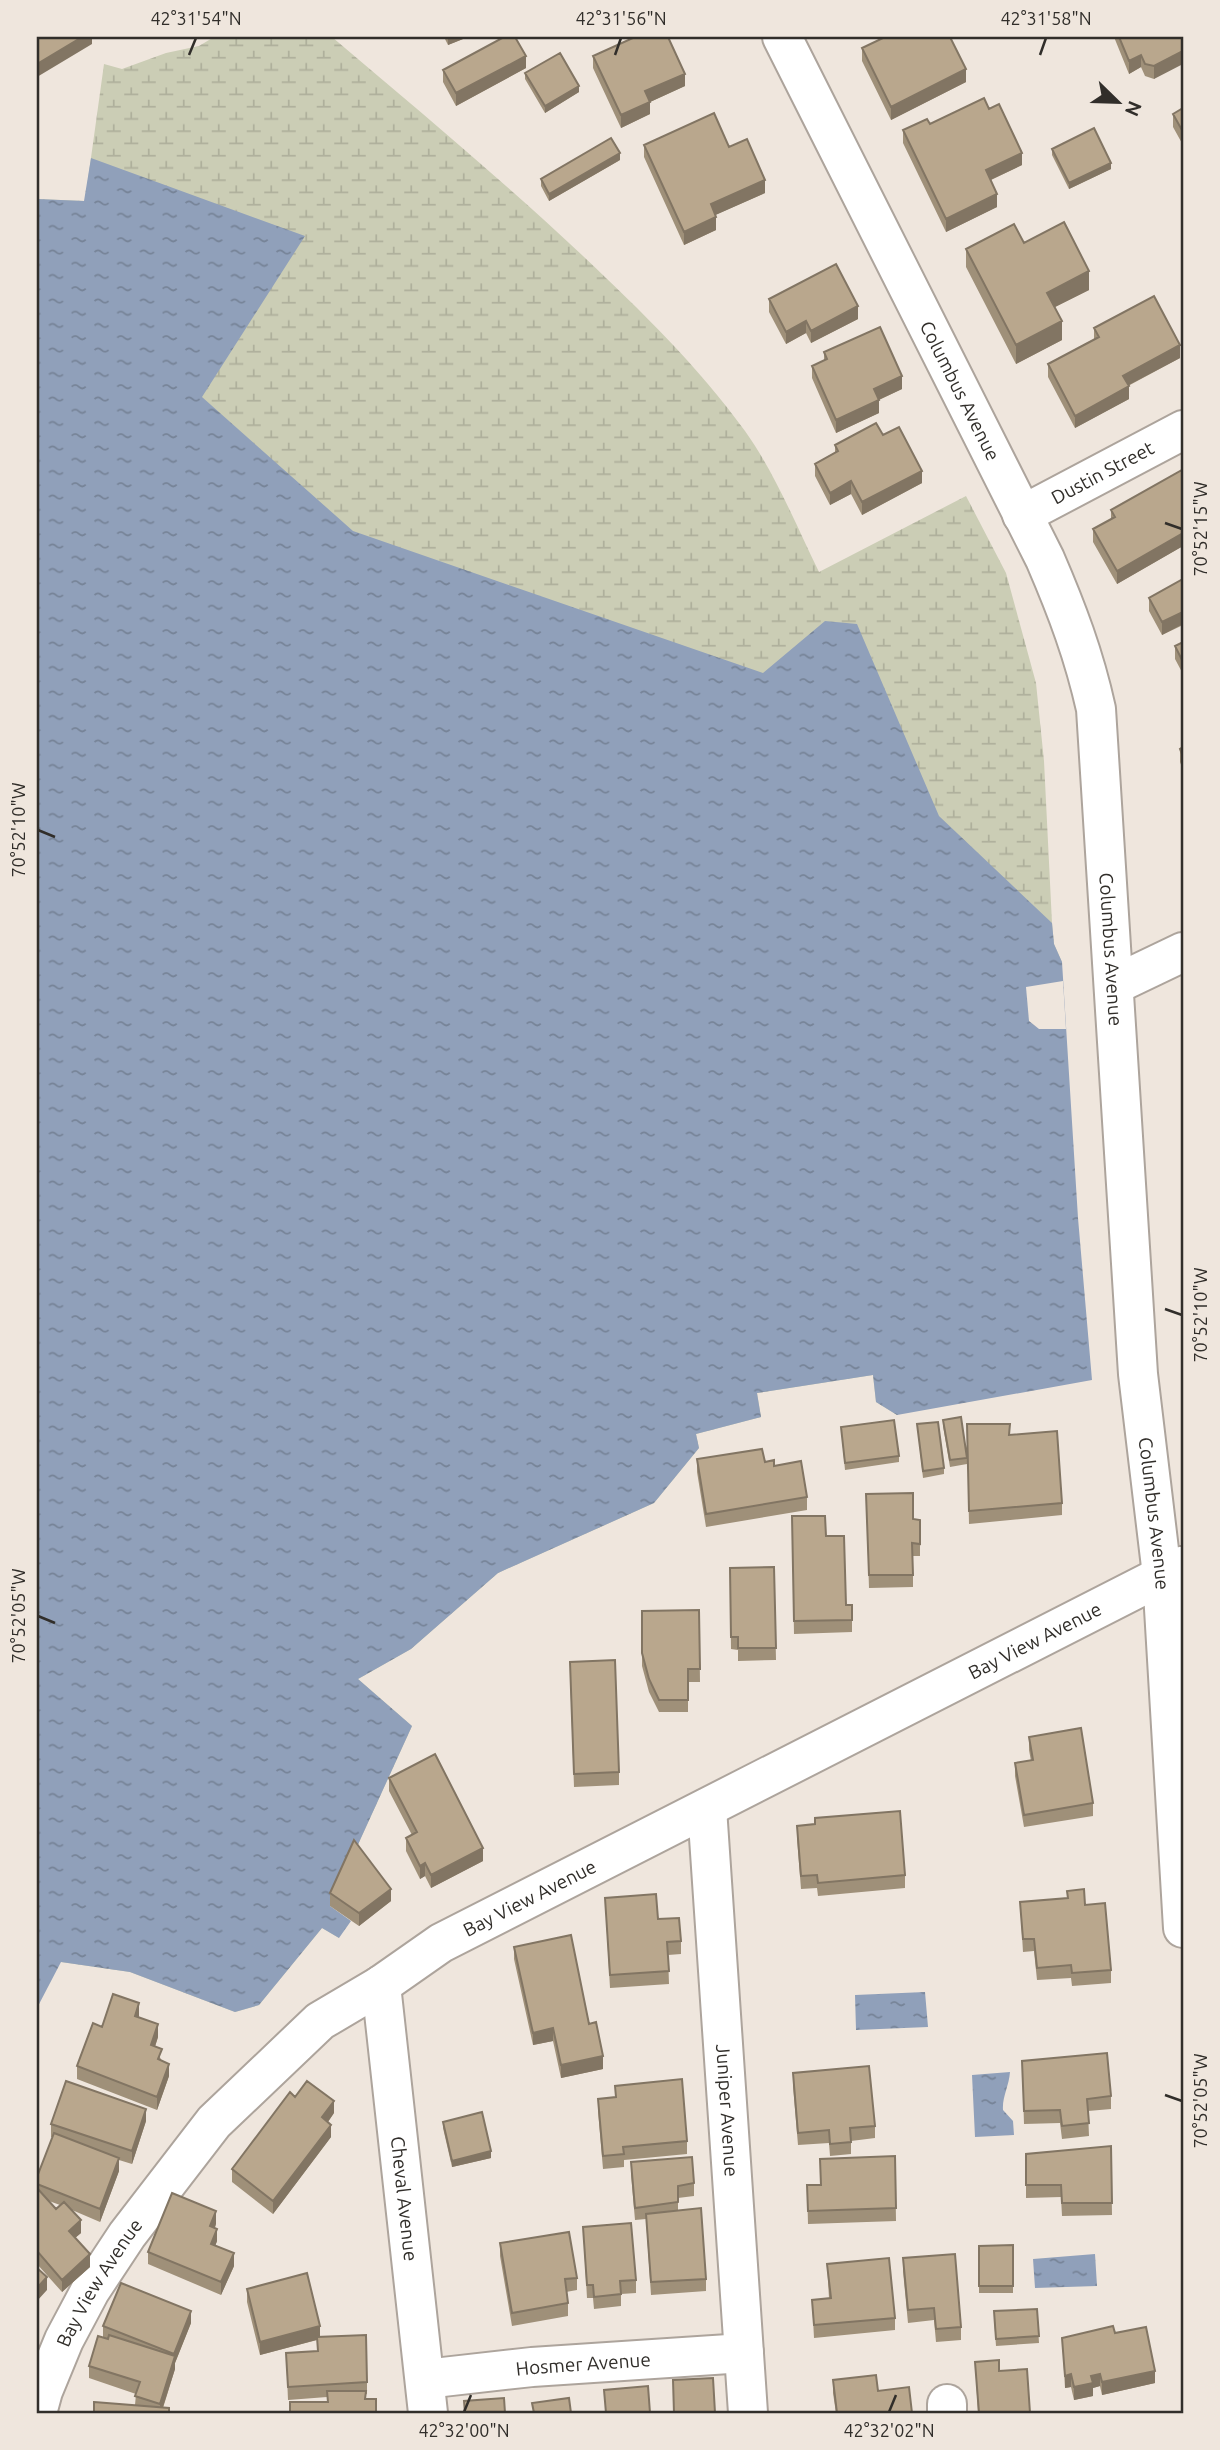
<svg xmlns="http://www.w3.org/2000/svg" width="1220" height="2450" font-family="Ubuntu,sans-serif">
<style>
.wetland{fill:url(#wetland-marsh)}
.water{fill:url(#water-ripples)}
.pier{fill:#efe6dd}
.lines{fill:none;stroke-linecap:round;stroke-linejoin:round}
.minor-casing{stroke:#ada49c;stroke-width:42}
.minor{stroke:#fff;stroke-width:38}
.wall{fill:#9f9079;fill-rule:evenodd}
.shaded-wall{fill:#827563}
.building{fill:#b9a78d;stroke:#827563;stroke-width:2}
.ticks{fill:none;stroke:#312e2a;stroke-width:2.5}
.labels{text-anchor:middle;stroke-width:7;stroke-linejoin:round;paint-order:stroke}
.street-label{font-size:19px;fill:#312e2a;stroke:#efe6dd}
.neatline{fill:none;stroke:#312e2a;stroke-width:2.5}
.ticks-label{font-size:18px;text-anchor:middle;fill:#312e2a}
</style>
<defs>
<pattern id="wetland-marsh" width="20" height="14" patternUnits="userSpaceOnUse" patternTransform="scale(1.75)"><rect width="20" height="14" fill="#cbcdb5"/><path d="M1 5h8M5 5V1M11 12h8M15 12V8" fill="none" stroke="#afb09c"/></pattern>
<pattern id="water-ripples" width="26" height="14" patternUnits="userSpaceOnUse" patternTransform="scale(1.75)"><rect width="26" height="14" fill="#90a0ba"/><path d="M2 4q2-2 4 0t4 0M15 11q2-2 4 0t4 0" fill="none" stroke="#768397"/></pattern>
</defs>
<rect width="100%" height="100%" fill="#efe6dd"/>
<path class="wetland" d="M214,37H332C417,109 502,180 583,256C641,311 698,366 745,431C775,473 796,525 819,572L966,496L1006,573L1036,683L1044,761L1052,923L1054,944L1062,962L897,1415L876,1402L873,1375L757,1393L761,1417L696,1434L699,1448L654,1503L498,1573L411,1649L358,1679L412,1726L330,1906L339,1938L322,1928L259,2005L235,2012L130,1972L61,1962L37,199L85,201L104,64L122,69L166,53L199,46Z"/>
<path class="water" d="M91,158L305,236L202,397L353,531L763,673L825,621L857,624L939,816L1052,923L1054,944L1062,962L1078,1218L1092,1380L897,1415L876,1402L873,1375L757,1393L761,1417L696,1434L699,1448L654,1503L498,1573L411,1649L358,1679L412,1726L330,1906L351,1921L339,1938L322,1928L259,2005L235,2012L130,1972L61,1962L37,2008V199L84,201Z
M925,1992L928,2027L856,2030L855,1995Z
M1010,2072C1009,2086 1002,2097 1003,2110L1013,2121L1014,2135L975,2137L972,2075Z
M1095,2254L1097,2286L1035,2288L1033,2259Z"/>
<path class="pier" d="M1063,981L1066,1029H1039L1029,1021L1026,987Z"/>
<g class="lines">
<defs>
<g id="minor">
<path id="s1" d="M782,37L1045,559C1067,610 1084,655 1096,709L1138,1374L1162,1575L1183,1928"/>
<path id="s2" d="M1022,515L1183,430"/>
<path d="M1114,985L1183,952"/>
<path id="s3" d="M707,1808L748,2413"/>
<path id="s4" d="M381,1985L428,2413"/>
<path id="s5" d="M425,2379L532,2367L744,2353"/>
<path id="s6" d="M37,2413L43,2391L64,2340L90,2291L127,2235L214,2122L320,2021L381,1985L441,1943L1181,1566"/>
<path d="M947,2413V2404"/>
</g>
</defs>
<use href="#minor" class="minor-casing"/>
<use href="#minor" class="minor"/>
</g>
<path class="wall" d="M444,37H468L448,45Z
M1114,37H1183L1154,79L1145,76L1141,67L1129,74Z
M862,48L966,82L891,120L862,61Z
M593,56L685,86L650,102V114L621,128L593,68Z
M526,68L456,106L443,82V70Z
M525,73L579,92L545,113L525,79Z
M1183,108V145L1173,127V114Z
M989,109L1022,165L991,180L997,207L946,232L903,143V130Z
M644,145L729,147L765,193L715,215L716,230L684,245L644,157Z
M1052,149L1111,169L1069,189L1052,155Z
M620,160L549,201L541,186V179Z
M1024,243L1089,290L1055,307L1062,340L1016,364L966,267V249Z
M769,299L858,319L811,343L806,333L786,344L769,312Z
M1094,328L1180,358L1128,386L1129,399L1075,428L1048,377V364L1094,339Z
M824,352L902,389L879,400V413L836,433L812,378V366L824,360Z
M883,435L922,483L862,515L851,494L830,505L815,476V464L835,452V445Z
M1183,473V546L1117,584L1093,542V529L1111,519V510Z
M1183,579V625L1162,635L1149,611V598Z
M1183,642V674L1175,659V646Z
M1183,747V770L1180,762V749Z
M943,1420L967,1458V1464L950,1467L943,1426Z
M917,1424L944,1468V1474L923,1478Z
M967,1424L1062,1503V1515L969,1524Z
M841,1427L899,1456V1462L845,1470Z
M697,1459L765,1462L774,1466L807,1497V1510L706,1527L697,1472Z
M866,1494L913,1519L920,1520V1556H913V1587L869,1588Z
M792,1516L826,1536L846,1605H852V1632L794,1634Z
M774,1567L776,1660L738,1661V1650L731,1649L730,1568Z
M699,1610L700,1682H688V1712H659L649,1692L642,1666V1611Z
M570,1674L619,1772V1785L574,1787Z
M1029,1737L1093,1803V1816L1024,1827L1015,1776V1763L1031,1761L1029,1750Z
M389,1778L483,1861L431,1888L425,1876L420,1879L406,1851V1838L412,1835L389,1791Z
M815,1824L905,1875V1888L818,1896L817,1888L801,1889L797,1838V1826Z
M1067,1891L1085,1905L1111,1970V1983L1072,1986L1071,1978L1037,1980L1034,1951L1023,1952L1020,1902L1067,1898Z
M330,1893L391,1901L359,1926L330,1906Z
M605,1898L658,1919L681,1941V1954L668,1955L669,1984L610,1988Z
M514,1947L589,2024L603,2069L561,2078L553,2041L533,2045L514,1959Z
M139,2017L158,2037L155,2047L169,2076L157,2110L77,2079V2066L102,2027Z
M1022,2061L1111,2096V2109L1088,2111L1089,2136L1062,2139L1060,2123L1024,2124Z
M793,2073L875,2126V2138L851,2141V2154L830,2156L829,2143L798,2145L793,2086Z
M615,2086L687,2141V2154L624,2160V2167L603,2169L598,2111V2099L615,2097Z
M334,2113L328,2122L331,2137L273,2214L232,2182V2169Z
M146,2121L132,2164L119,2160V2171L100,2222L72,2210L81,2233L75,2238L90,2267L62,2292L37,2264V2177L53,2137H51V2124ZM49,2201L60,2205L56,2209Z
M443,2122L491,2158L452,2167L443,2128Z
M1111,2146L1112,2215L1062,2216L1061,2197L1026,2198V2154Z
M895,2156L896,2221L808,2224L807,2185H821L820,2159Z
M631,2162L694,2183V2196L678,2198V2211L706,2279V2291L651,2295L646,2219L635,2220L631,2174Z
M216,2224L215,2228L217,2241L215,2246L234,2266L221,2295L148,2264V2252Z
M583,2227L636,2280V2293L621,2294V2306L594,2309L593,2298H587Z
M500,2243L577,2278V2290L566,2292L568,2303V2316L512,2326L500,2256Z
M1013,2245V2293H979V2246Z
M903,2258L961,2327V2340L936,2342L934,2320L908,2323L903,2271Z
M827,2264L895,2318V2330L814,2338L812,2300L829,2298Z
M247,2289L320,2336L367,2382V2394L327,2402V2397L288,2400L286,2353L317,2351V2340L260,2355L247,2302Z
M1037,2309L1039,2343L996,2346L994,2318Z
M191,2323L175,2363V2369L163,2408L135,2405L136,2394L89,2378V2366L103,2338V2326Z
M1115,2333L1155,2383L1102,2395L1100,2386L1093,2388V2396L1074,2400L1071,2387L1065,2388L1062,2338Z
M975,2362L999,2371L1030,2413H978Z
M833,2380L878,2391L912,2413H836L833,2393Z"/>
<path class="shaded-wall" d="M82,37H92V44L37,77V64Z
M448,37H468L448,45Z
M1183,51V64L1154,79V66Z
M1141,55V67L1129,74V61Z
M526,56V68L456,106V93Z
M966,69V82L891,120V107Z
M685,74V86L650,102V114L621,128V115L645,91Z
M579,86V92L545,113V106Z
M620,153V160L549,201V194Z
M1022,153V165L986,182V170Z
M1111,163V169L1069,189V183Z
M765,180V193L711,217V204Z
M997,194V207L946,232V219Z
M716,217V230L684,245V232Z
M1089,271V290L1047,311V293Z
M858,306V319L811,343V331Z
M806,321V333L786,344V332Z
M1062,321V340L1016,364V345Z
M1180,345V358L1123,388V376Z
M902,376V389L874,402V389Z
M1129,386V399L1075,428V416Z
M879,400V413L836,433V420Z
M922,471V483L862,515V502Z
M851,481V494L830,505V493Z
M1183,533V546L1117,584V571Z
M1183,611V624L1162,635V622Z
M483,1848V1861L431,1888V1875Z
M425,1863V1876L420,1879V1866Z
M391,1889V1901L359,1926V1913Z
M139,2003V2016L135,2028V2016Z
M158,2024V2037L151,2058V2045Z
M553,2028V2041L533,2045V2033Z
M603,2056V2069L561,2078V2065Z
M169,2064V2076L157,2110V2097Z
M334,2101V2113L322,2130V2117Z
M146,2109V2121L132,2164V2151Z
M331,2125V2137L273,2214V2201Z
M491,2151V2158L452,2167V2161Z
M119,2158V2171L100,2222V2209Z
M216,2211V2224L210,2238V2226Z
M81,2220V2233L69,2243V2231Z
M217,2229V2241L211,2257V2244Z
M234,2253V2266L221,2295V2282Z
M90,2254V2267L62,2292V2280Z
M47,2277V2290L37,2301V2288Z
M191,2311V2323L175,2363V2369L161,2413H160V2404L174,2360V2354Z
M320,2326V2339L260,2355V2342Z
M1155,2371V2383L1102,2395V2382Z
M1071,2374V2387L1065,2388V2376Z
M1100,2374V2386L1093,2388V2396L1074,2400V2387L1091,2376Z"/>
<path class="building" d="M37,37H82L37,64Z
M504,37H515L526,56L456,93L443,70Z
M635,37H668L685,74L645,91L650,102L621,115L593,56Z
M885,37H950L966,69L891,107L862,48Z
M1119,37H1183V51L1154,66L1145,64L1141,55L1129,61Z
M560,53L579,86L545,106L525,73Z
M984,98L989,109L999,104L1022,153L986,170L997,194L946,219L903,130L927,119L930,124Z
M1183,108V132L1173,114Z
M714,113L729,147L747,139L765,180L711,204L716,217L684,232L644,145Z
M1094,128L1111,163L1069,183L1052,149Z
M611,138L620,153L549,194L541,179Z
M1064,222L1089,271L1047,293L1062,321L1016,345L966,249L1014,224L1024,243Z
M836,264L858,306L811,331L806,321L786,332L769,299Z
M1154,296L1180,345L1123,376L1129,386L1075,416L1048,364L1099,337L1094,328Z
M880,327L902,376L874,389L879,400L836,420L812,366L827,359L824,352Z
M876,423L883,435L899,427L922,471L862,502L851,481L830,493L815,464L838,451L835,445Z
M1182,470L1183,473V533L1117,571L1093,529L1115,517L1111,510Z
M1183,579V612L1162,622L1149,598Z
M1183,642V662L1175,646Z
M1183,747V757L1180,749Z
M961,1417L967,1458L950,1460L943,1420Z
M894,1420L899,1456L845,1463L841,1427Z
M938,1422L944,1468L923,1471L917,1424Z
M967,1424H1010L1009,1435L1057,1431L1062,1503L969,1511Z
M762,1449L765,1462L774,1460V1466L801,1461L807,1497L706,1514L697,1459Z
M913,1493V1519L920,1520V1544L912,1543L913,1575H869L866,1494Z
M792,1516H825L826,1536H844L846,1605H852V1620L794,1621Z
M774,1567L776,1648H738V1637H731L730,1568Z
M699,1610L700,1669H688V1700H659L649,1679L642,1653V1611Z
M615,1660L619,1772L574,1774L570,1662Z
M1081,1728L1093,1803L1024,1815L1015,1763L1033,1760L1029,1737Z
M435,1754L483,1848L431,1875L425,1863L420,1866L406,1838L417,1832L389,1778Z
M900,1811L905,1875L818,1883L817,1875L801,1876L797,1826L815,1824V1818Z
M354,1840L391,1889L359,1913L330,1893Z
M1084,1889L1085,1905L1105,1903L1111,1970L1072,1973L1071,1965L1037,1968L1034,1939H1023L1020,1902L1068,1898L1067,1891Z
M656,1894L658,1919L679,1918L681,1941L667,1942L669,1971L610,1975L605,1898Z
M571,1935L589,2024L596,2022L603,2056L561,2065L553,2028L533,2033L514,1947Z
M113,1994L139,2003L135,2016L158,2024L151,2045L162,2049L158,2059L169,2064L157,2097L77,2066L93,2023L102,2027Z
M1107,2053L1111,2096L1087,2099L1089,2123L1062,2126L1060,2110L1024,2111L1022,2061Z
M869,2066L875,2126L850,2128L851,2142L830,2144L829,2130L798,2133L793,2073Z
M682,2079L687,2141L623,2147L624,2154L603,2156L598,2099L616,2097L615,2086Z
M66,2081L146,2109L132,2151L51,2124Z
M307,2081L334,2101L322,2117L331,2125L273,2201L232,2169L290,2092L295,2097Z
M482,2112L491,2151L452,2161L443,2122Z
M54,2133L119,2158L100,2209L37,2184V2177Z
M1111,2146L1112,2203H1062L1061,2185H1026V2154Z
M895,2156L896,2208L808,2211L807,2185H821L820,2159Z
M692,2157L694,2183L678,2186V2202L635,2208L631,2162Z
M37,2188L56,2209L64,2202L81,2220L69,2231L90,2254L62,2280L37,2251Z
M172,2193L216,2211L210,2226L217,2229L211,2244L234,2253L221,2282L148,2252Z
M701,2208L706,2279L651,2282L646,2214Z
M631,2223L636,2280L620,2281L621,2294L594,2297L593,2285H587L583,2227Z
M569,2232L577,2278L565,2279L568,2303L512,2313L500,2243Z
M1013,2245V2286H979V2246Z
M955,2254L961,2327L936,2329L934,2308L908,2310L903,2258Z
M889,2258L895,2318L814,2325L812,2300L831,2298L827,2264Z
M37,2268L47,2277L37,2288Z
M307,2273L320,2326L260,2342L247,2289Z
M121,2283L191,2311L174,2354L103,2326Z
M1037,2309L1039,2336L996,2339L994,2311Z
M1113,2326L1115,2333L1146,2327L1155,2371L1102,2382L1100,2374L1091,2376L1093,2383L1074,2387L1071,2374L1065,2376L1062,2338Z
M109,2335L175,2356L160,2404L135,2396L140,2382L89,2366L98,2336L108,2339Z
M366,2335L367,2382L288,2387L286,2353L318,2351L317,2337Z
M999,2360V2371L1027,2369L1030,2413H979L975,2362Z
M876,2375L878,2391L909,2387L912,2413H837L833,2380Z
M713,2378L715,2413H674L673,2380Z
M648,2386L650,2413H606L604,2390Z
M327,2391H366L365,2399H376V2413H290V2402H328Z
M504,2398L505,2413H465L464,2401Z
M569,2398L571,2413H534L532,2403Z
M94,2402L169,2408V2413H94Z"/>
<path class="ticks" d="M189,55L196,38M615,55L621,38M1040,55L1046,38M1165,523L1182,529M38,830L55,837M1165,1309L1182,1315M38,1616L55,1623M1165,2095L1182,2101M464,2412L471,2395M889,2412L896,2395"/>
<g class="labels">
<g class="street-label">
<text dy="7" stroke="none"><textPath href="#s1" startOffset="396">Columbus Avenue</textPath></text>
<text dy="7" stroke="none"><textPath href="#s2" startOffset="91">Dustin Street</textPath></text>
<text dy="7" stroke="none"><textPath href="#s1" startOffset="984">Columbus Avenue</textPath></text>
<text dy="7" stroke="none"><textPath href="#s1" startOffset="1550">Columbus Avenue</textPath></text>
<text dy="7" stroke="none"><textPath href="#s6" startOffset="1300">Bay View Avenue</textPath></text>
<text dy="7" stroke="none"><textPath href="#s6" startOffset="733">Bay View Avenue</textPath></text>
<text dy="7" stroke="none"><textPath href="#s3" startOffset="303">Juniper Avenue</textPath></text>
<text dy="7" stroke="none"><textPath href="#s4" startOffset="215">Cheval Avenue</textPath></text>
<text dy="7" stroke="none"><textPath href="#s6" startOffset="145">Bay View Avenue</textPath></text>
<text dy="7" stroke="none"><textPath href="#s5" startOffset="159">Hosmer Avenue</textPath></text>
</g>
</g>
<rect width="1220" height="2450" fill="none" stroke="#efe6dd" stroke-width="77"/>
<g transform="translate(1118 102) rotate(113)" stroke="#efe6dd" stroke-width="5" paint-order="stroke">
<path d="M0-5L12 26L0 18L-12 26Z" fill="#312e2a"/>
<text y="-10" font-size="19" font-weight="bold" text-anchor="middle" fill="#312e2a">N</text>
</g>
<rect x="38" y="38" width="1144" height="2374" class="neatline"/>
<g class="ticks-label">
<text x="196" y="25">42°31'54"N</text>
<text x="621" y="25">42°31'56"N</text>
<text x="1046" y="25">42°31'58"N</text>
<text transform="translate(1201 529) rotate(-90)" y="6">70°52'15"W</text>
<text transform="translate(19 830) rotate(-90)" y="6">70°52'10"W</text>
<text transform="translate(1201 1315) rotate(-90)" y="6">70°52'10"W</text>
<text transform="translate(19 1616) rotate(-90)" y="6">70°52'05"W</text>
<text transform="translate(1201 2101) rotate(-90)" y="6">70°52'05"W</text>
<text x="464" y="2437">42°32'00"N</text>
<text x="889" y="2437">42°32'02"N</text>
</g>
</svg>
